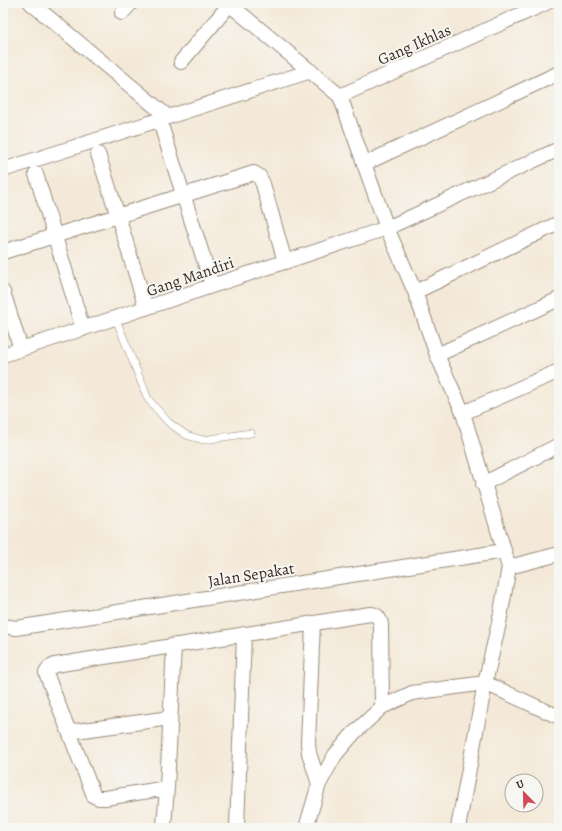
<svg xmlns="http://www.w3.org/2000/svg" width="562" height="831" font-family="Alegreya,serif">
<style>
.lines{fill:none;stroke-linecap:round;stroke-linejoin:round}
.service-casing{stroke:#988a7b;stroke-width:8}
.minor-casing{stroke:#988a7b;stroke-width:16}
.service{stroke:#fff;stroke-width:7}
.minor{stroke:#fff;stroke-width:14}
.labels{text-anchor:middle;stroke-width:4;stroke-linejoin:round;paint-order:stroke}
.street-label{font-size:16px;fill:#3b2a1e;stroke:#f6f6f2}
</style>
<rect width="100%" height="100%" fill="#f6f6f2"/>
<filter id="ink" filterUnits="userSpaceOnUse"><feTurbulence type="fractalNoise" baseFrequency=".025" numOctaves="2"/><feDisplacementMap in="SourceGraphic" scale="8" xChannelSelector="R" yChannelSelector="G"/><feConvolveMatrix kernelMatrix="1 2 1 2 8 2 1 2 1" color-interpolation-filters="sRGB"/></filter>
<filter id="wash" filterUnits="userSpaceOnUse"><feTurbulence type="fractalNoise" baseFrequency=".012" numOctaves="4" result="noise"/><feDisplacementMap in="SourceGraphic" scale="16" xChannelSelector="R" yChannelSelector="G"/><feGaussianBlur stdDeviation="0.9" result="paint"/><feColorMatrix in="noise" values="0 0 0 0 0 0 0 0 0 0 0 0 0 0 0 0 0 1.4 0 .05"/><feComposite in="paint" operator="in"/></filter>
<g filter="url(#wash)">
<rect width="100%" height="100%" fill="#f4e9d8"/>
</g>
<g filter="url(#ink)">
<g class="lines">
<defs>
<path id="service" d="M116,319L148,399L168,422L186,435L203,440L251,433"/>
<path id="minor" d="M31,3L168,117
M228,3L340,96L387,228L415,292L437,355L463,413L509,567L499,623L485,683L458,828
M122,13L131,3
M181,62L230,4
M340,96L546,3
M162,128L212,285
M98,154L118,216L146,308
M364,164L559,73
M3,170L311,71
M36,174L83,329
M3,252L254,173L259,176L263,184L285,262
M3,292L21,349
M415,292L559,223
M3,355L387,228L559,149
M437,355L559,299
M463,413L559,371
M483,484L559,445
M509,567L559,554
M313,623L308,743L309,753L319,784
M3,626L16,628L504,551
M69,732L170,718
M167,788L174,645
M165,828L164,826L167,788L105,798H99L94,796L46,673L49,668L55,665L370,614C377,614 379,617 381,624L382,707
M237,828L244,634
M306,828L319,784L335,755L353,734L382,707L412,693L485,683L559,717"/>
</defs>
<use href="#service" class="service-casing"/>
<use href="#minor" class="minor-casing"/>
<use href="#service" class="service"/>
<use href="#minor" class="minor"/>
</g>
</g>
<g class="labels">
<g class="street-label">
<text transform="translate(414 44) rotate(-24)" y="6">Gang Ikhlas</text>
<text transform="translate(190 276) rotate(-19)" y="6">Gang Mandiri</text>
<text transform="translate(251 574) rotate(-9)" y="6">Jalan Sepakat</text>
</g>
</g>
<rect width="562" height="831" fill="none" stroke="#f6f6f2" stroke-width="16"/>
<g transform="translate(524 793) rotate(337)"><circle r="19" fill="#f6f6f2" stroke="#aba49d"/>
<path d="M0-3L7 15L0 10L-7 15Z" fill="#d1495b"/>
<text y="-6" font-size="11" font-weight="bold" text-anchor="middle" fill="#3b2a1e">U</text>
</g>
</svg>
